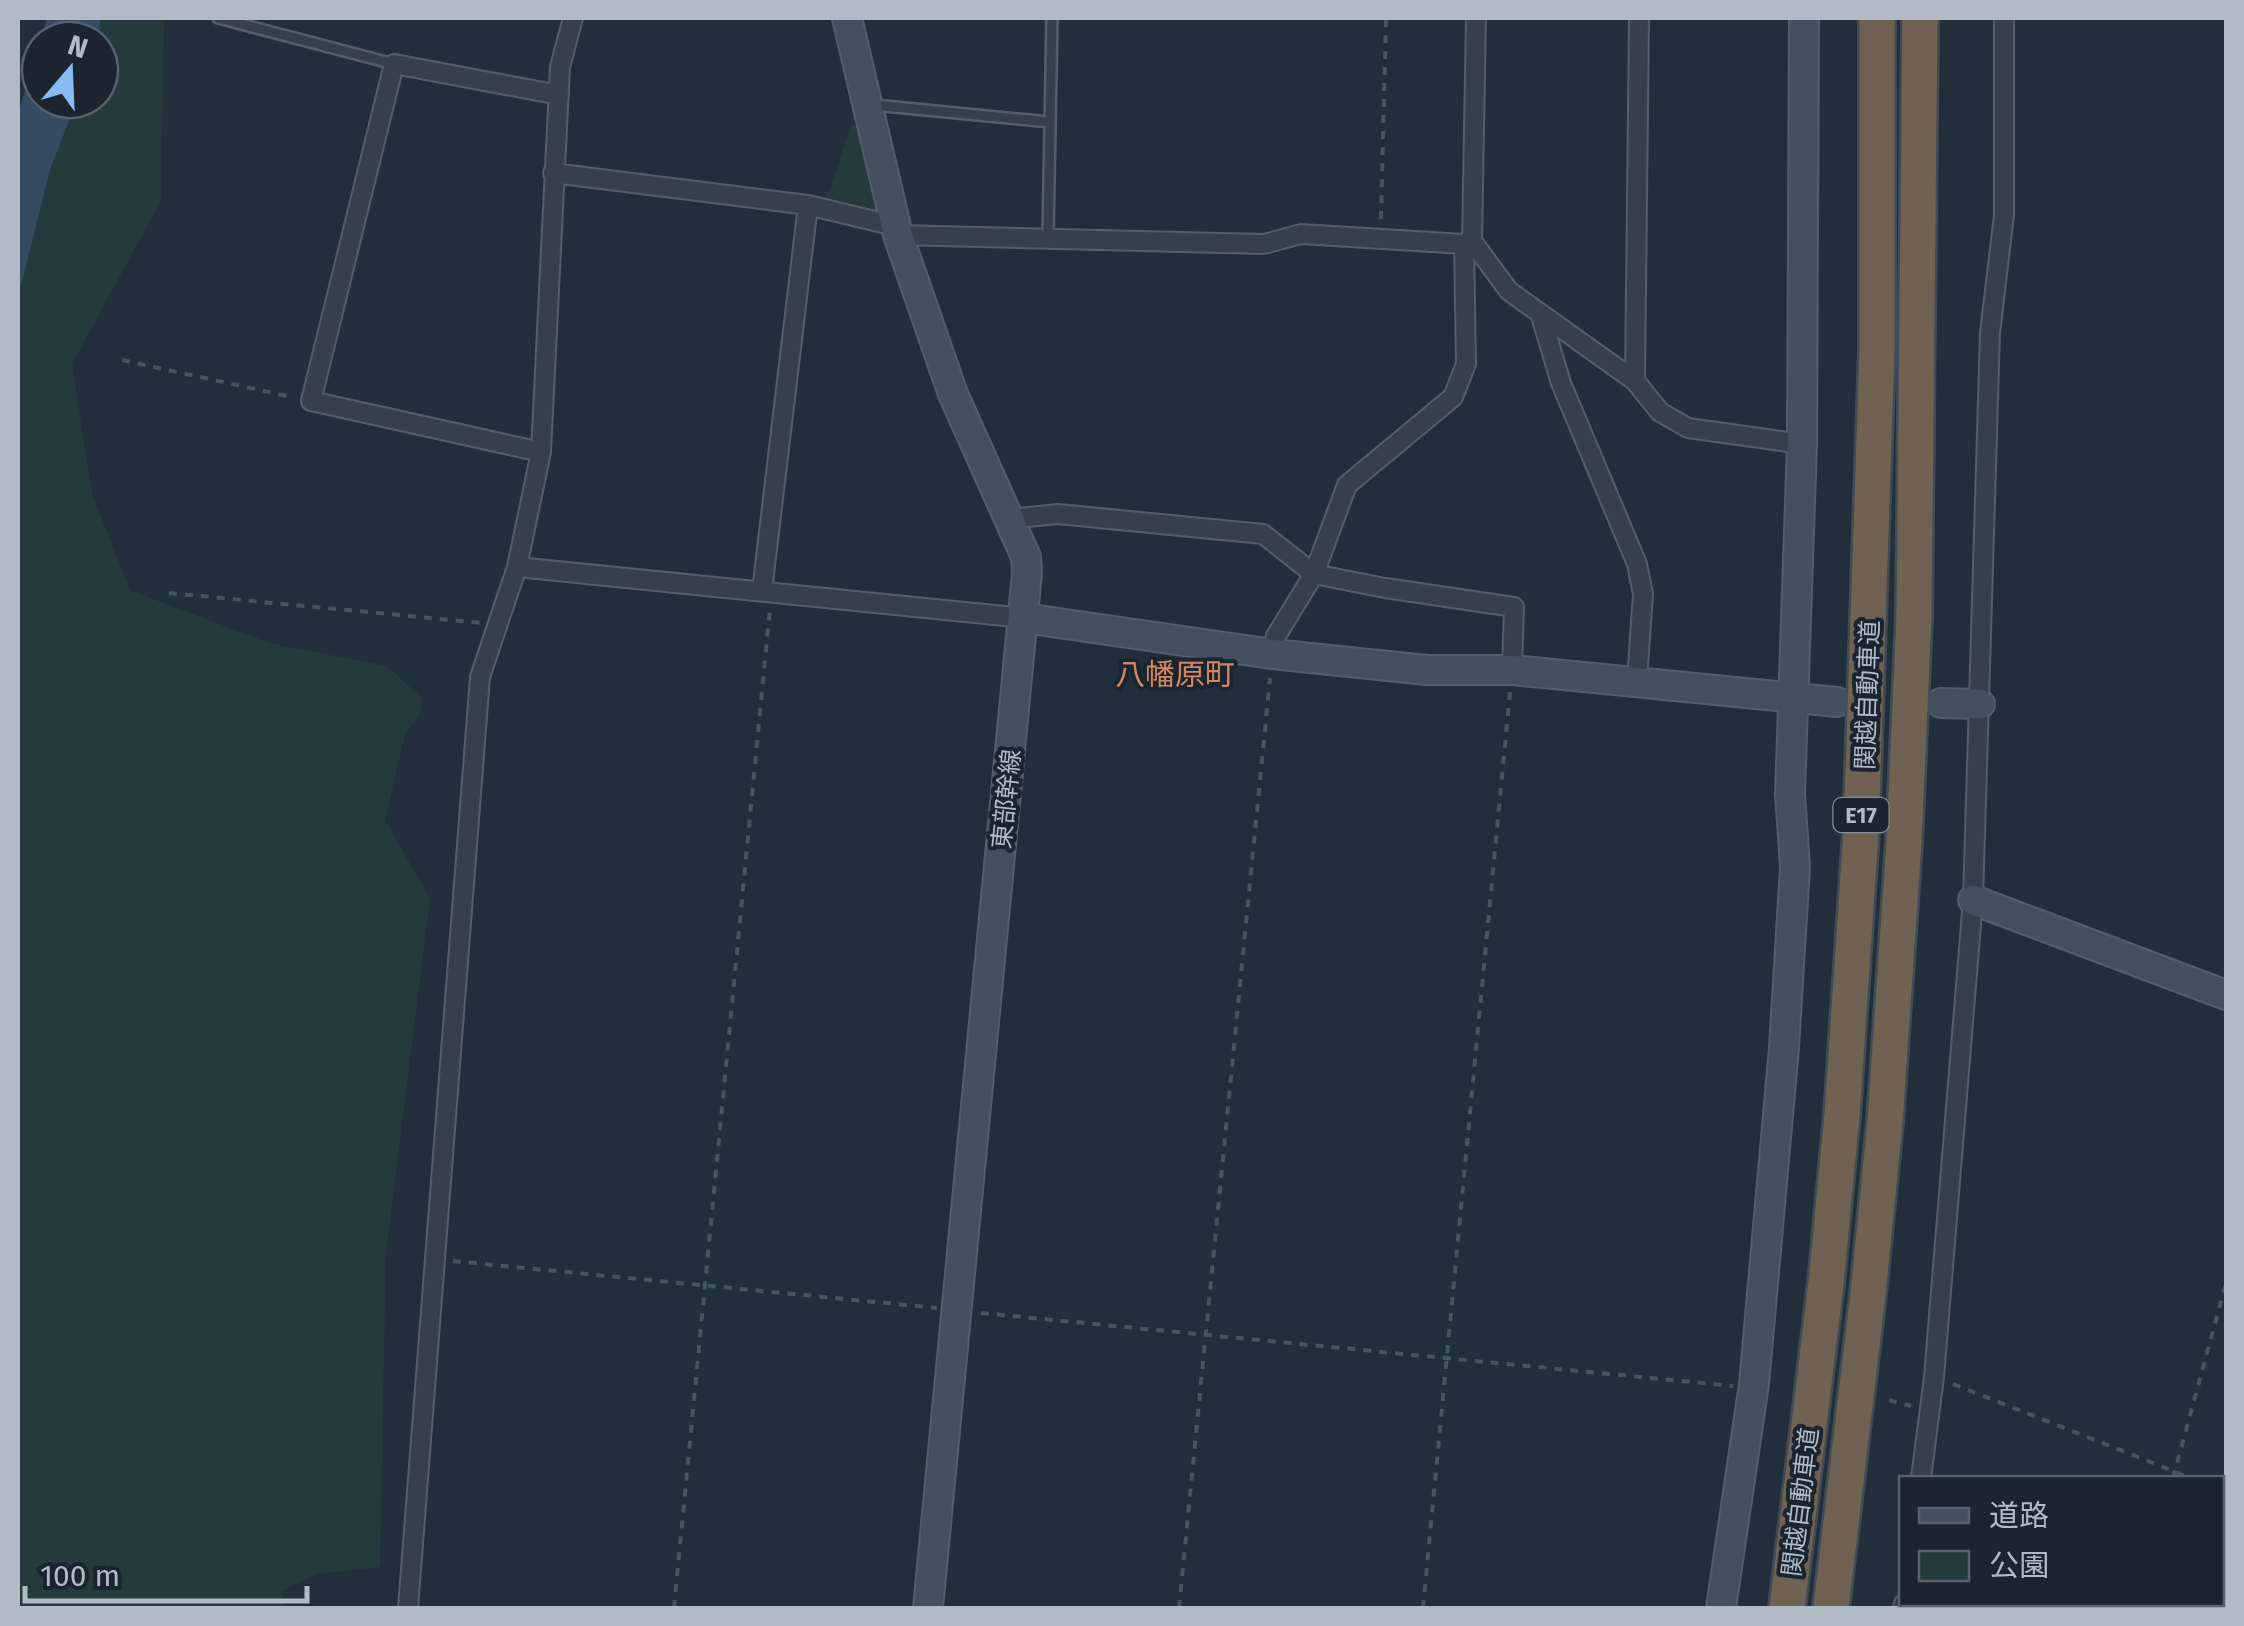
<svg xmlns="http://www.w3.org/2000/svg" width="2244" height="1626" font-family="'Fira Sans','Noto Sans JP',sans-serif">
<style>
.green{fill:#243a3b}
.water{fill:#364b61}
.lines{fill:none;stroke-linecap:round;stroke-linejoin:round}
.lane-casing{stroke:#545e68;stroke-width:14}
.street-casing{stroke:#545e68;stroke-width:22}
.secondary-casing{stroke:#545e68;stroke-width:32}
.highway-casing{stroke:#414b55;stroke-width:40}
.path{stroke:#425758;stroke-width:4;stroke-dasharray:8 8;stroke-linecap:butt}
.lane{stroke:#36404a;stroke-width:9}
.street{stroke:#36404a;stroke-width:18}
.secondary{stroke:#44505d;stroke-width:28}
.highway{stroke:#706253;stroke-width:35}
.labels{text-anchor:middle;stroke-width:8;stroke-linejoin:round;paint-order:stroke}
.shield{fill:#1b252f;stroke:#848e99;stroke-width:2.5}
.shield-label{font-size:22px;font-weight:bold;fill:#b1bbc6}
.street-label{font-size:25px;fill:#b1bbc6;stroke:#1b252f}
.quarter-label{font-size:30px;fill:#d28760;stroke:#1b252f}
</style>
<rect width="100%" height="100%" fill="#222e3a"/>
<path class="green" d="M100,18H164L161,201L72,364L92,493L130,590L269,643L387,666L422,698L420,715L405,735L385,820L430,898L386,1254L380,1567L318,1574L281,1591L286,1608H18V298L50,170L77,100H100Z
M851,124L858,126L879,216L821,202L830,189Z"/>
<path class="water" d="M47,18H100V40H40V100H77L50,170L18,298V114Z"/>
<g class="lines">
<defs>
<path id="lane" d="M218,18L394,64
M874,105L1050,122
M1048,236L1052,18"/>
<path id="street" d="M1476,18L1472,241L1509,291L1635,381L1660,412L1688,428L1802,444
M553,173L808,205L895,226
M898,235L1264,244L1301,234L1464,244L1472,241
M1541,316L1561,383L1637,564L1643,594L1637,680
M1635,381L1639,18
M541,452L311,401L394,64L559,95
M1009,519L1058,514L1263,534L1314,574L1385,588L1514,607L1512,670
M517,567L1024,618
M762,591L808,205
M1272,654L1276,636L1314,574L1347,485L1453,397L1466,364L1464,244
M1921,1478L1934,1377L1973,900L1990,333L2004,215V18
M408,1608L480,677L517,567L541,452L560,67L573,18
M1903,1608L1904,1604"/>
<path id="secondary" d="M847,18L898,235L953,394L1026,557L1027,573L928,1608
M1024,618L1272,654L1427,670H1512L1837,702
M1941,703L1980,704
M1973,900L2226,995
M1721,1608L1754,1384L1784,1048L1795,867L1790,794L1802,444L1804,18"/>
<path id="highway" d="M1787,1608L1826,1283L1842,1115L1861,832L1877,349V18
M1831,1608L1868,1294L1885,1122L1904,842L1914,617L1920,18"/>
</defs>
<use href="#lane" class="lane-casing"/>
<use href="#street" class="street-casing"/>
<use href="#secondary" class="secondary-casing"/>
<use href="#highway" class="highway-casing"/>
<path class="path" d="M1381,219L1386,18
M122,360L292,397
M169,593L482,623
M453,1261L937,1308
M981,1313L1733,1386
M1953,1384L2191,1478
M1889,1400L1911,1406
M2173,1478L2226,1283
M2222,1490L2226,1492
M1922,1605L1932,1608
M674,1608L770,608
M1179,1608L1270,678
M1423,1608L1510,692
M2142,1608L2143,1604"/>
<use href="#lane" class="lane"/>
<use href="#street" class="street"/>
<use href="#secondary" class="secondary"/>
<use href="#highway" class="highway"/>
</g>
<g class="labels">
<rect class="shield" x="1833.5" y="798" width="55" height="34" rx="8"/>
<g class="shield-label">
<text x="1861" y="823">E17</text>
</g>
<g class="street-label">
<text transform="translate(1867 695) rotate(-88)" y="9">関越自動車道</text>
<text transform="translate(1006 799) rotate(-84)" y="9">東部幹線</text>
<text transform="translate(1800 1502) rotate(-83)" y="9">関越自動車道</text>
</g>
<g class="quarter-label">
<text x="1175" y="685">八幡原町</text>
</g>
</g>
<rect width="2244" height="1626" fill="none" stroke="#b1bbc6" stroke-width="40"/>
<rect x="1899" y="1476" width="325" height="130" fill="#1b252f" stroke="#57616b" stroke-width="2.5"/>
<rect x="1919" y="1508" width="50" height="15" fill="#44505d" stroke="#57616b" stroke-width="2.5"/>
<text x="1989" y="1526" font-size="30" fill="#b1bbc6">道路</text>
<rect x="1919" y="1551" width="50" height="30" fill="#243a3b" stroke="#57616b" stroke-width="2.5"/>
<text x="1989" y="1576" font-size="30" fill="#b1bbc6">公園</text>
<g transform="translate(70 70) rotate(19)"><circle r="48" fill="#1b252f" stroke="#57616b" stroke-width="2.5"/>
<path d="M0-8L18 38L0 25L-18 38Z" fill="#86bbf6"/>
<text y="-15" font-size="28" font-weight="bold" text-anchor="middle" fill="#b1bbc6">N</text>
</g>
<path d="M25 1586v15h282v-15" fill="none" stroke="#b1bbc6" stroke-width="5"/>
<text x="40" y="1586" font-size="30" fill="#b1bbc6" stroke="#1b252f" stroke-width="8" paint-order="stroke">100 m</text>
</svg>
